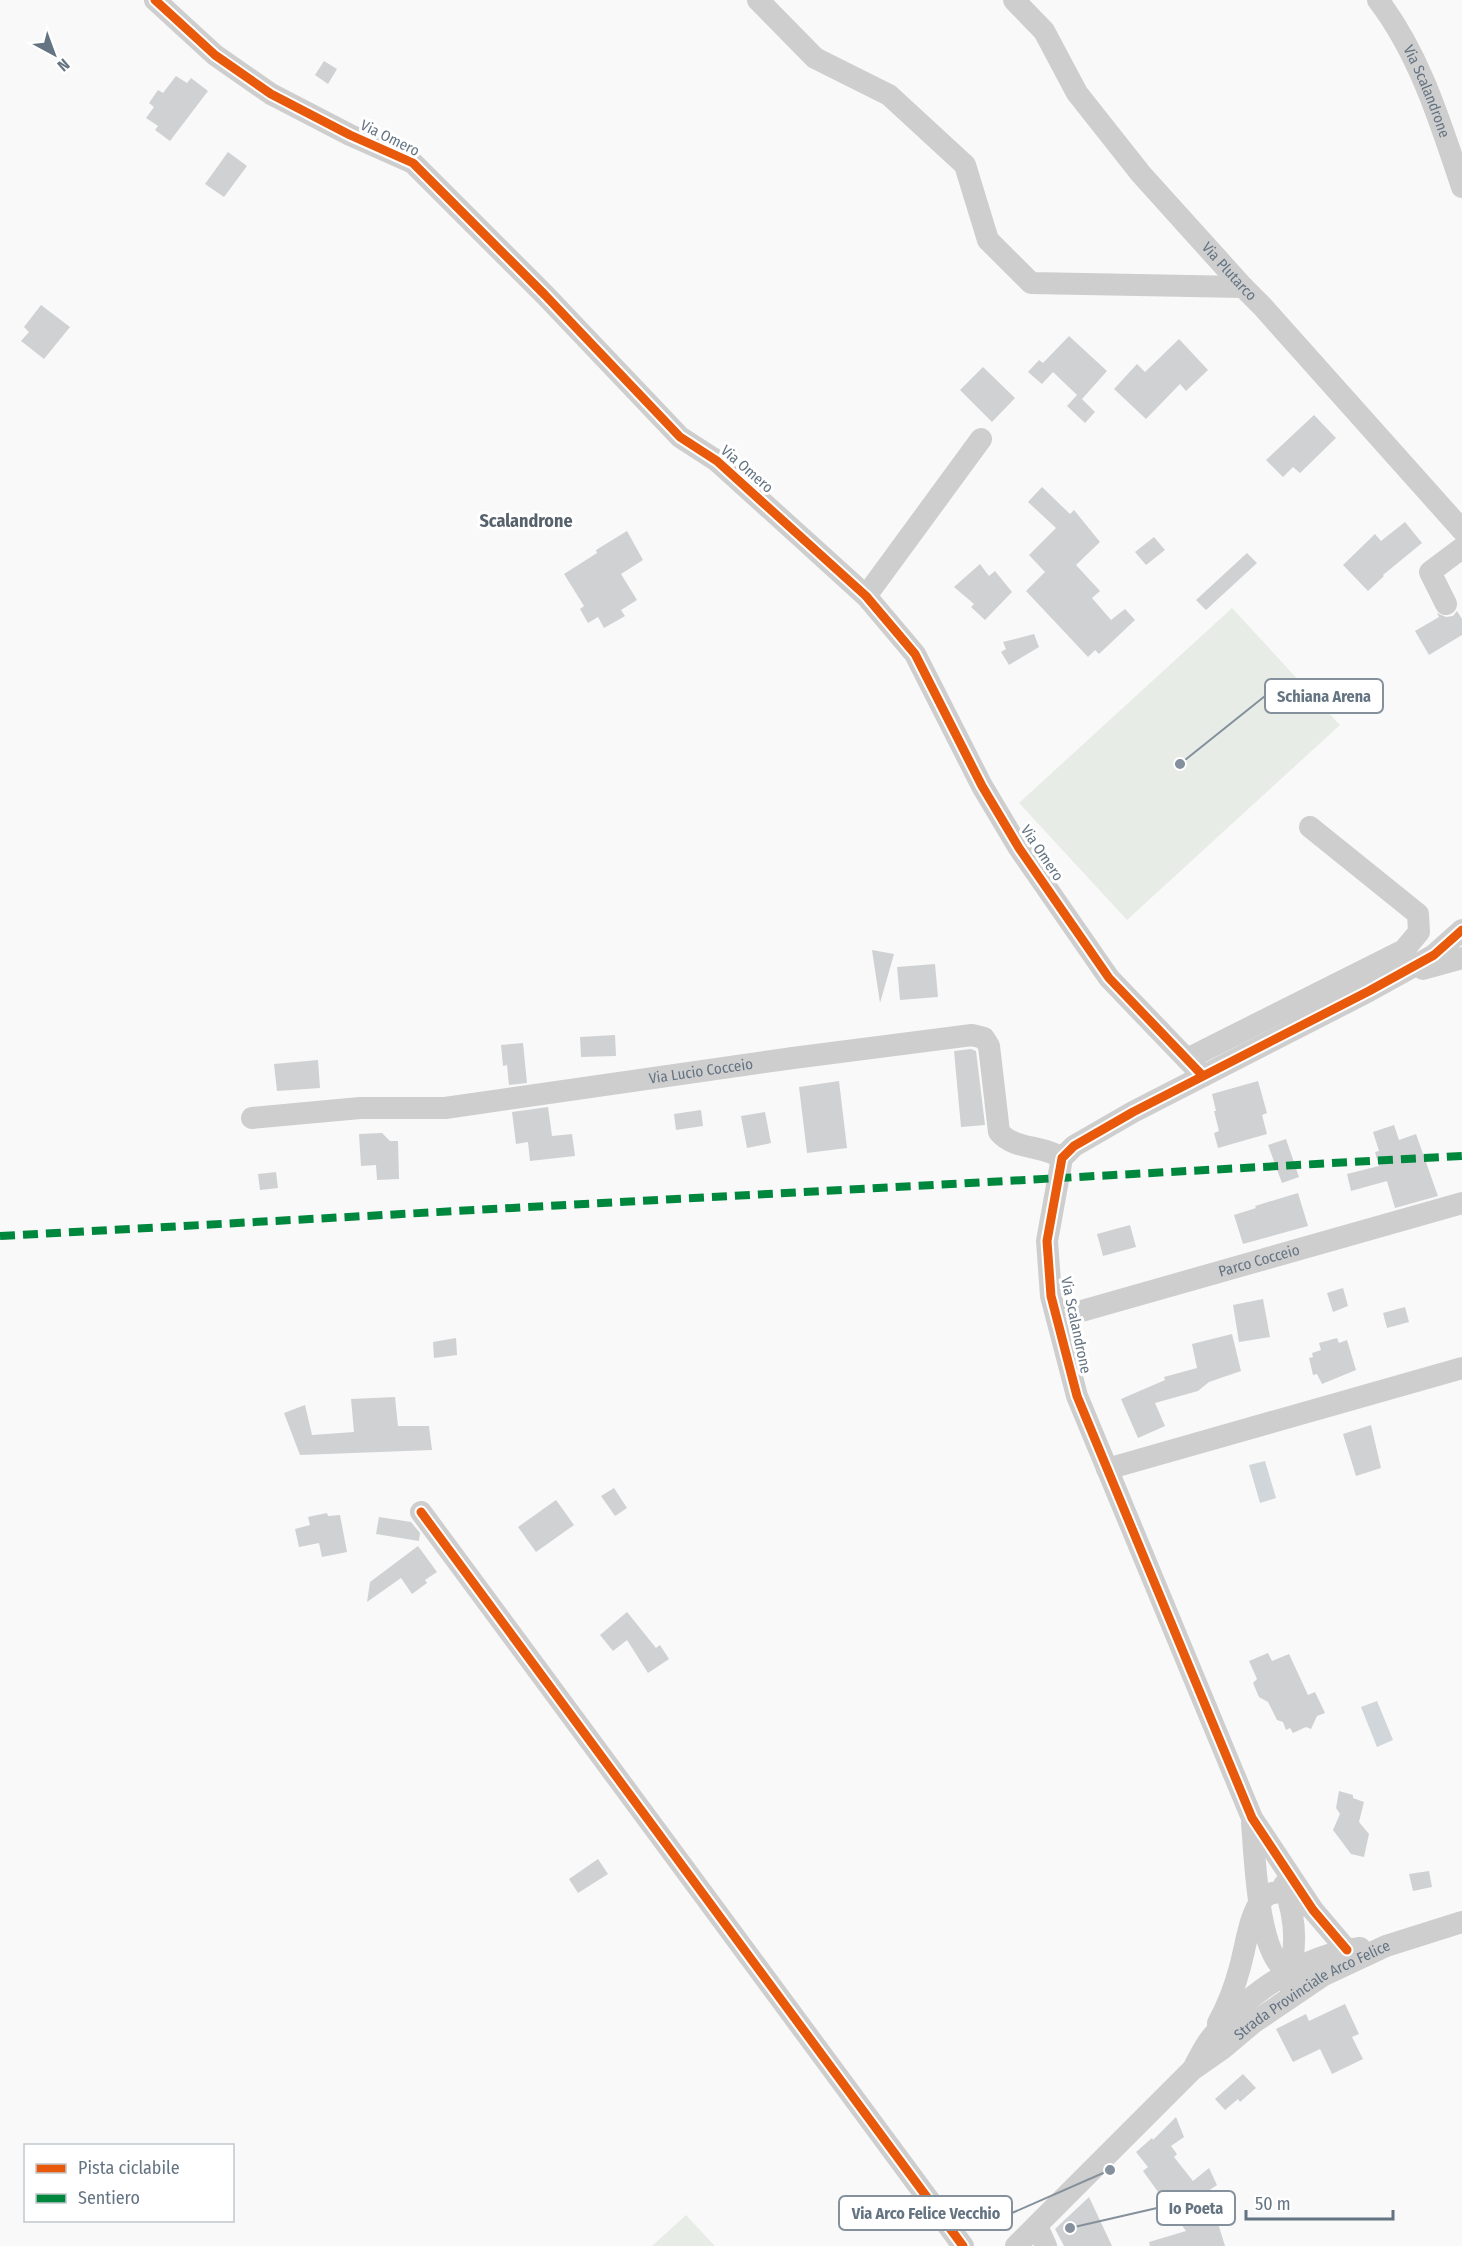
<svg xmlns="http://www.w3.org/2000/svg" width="1462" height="2246" font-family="'Fira Sans Condensed',sans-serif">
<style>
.green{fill:#e8ece7}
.water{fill:#d0d6da}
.building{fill:#d0d1d3}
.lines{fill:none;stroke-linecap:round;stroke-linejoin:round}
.minor{stroke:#cececf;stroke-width:22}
.quiet{stroke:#00873e;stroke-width:8;stroke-dasharray:15 8;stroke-linecap:butt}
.cycleway-casing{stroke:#fff;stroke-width:13}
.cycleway{stroke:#e8590c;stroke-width:9}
.labels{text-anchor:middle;stroke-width:6;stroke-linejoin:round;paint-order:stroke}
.street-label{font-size:15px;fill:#657482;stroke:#fff}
.quarter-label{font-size:18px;font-weight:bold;fill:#57626d;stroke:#fff}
.leader{fill:none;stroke:#84909b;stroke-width:2}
.callout-dot{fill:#84909b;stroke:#fff;stroke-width:2}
.callout{fill:#fff;stroke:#84909b;stroke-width:2}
.callout-label{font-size:16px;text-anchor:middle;font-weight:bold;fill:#657482}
</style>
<rect width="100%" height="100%" fill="#f9f9f9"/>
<path class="green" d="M1232,608L1340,725L1127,920L1019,803Z
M686,2215L715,2246H652Z"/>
<path class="water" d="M1265,1461L1276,1498L1260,1503L1249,1465Z
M1377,1701L1393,1740L1377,1747L1361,1707Z"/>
<path class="building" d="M324,61L337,69L328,84L315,75Z
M176,76L187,83L191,78L208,91L170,141L155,130L158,126L146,118L154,107L149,103L158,90L163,93Z
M228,152L247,166L224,197L205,184Z
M41,305L70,327L44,359L21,341L29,332L24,327Z
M1069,336L1107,371L1082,399L1095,412L1085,423L1067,406L1077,395L1053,372L1042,384L1028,372L1039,360L1043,363Z
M1179,339L1208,370L1186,391L1180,384L1146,419L1114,389L1137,364L1145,372Z
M983,367L1015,398L992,422L960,390Z
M1314,415L1336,438L1300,473L1293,467L1283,477L1266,460Z
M1042,487L1070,514L1074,510L1100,542L1076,565L1100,591L1092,598L1111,620L1125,609L1135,620L1099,654L1095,650L1088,657L1026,591L1045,572L1029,555L1056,528L1028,502Z
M1405,522L1422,543L1383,575L1384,576L1368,591L1343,565L1375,534L1381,541Z
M627,531L643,560L621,574L637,600L621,610L625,616L604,628L598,617L588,623L580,609L584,606L564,574L597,553L596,550Z
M1154,537L1165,550L1146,565L1135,552Z
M1247,553L1257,563L1206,610L1196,600Z
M980,564L989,576L995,571L1012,592L985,620L971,607L974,604L954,587Z
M1457,611L1462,619V635L1429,655L1415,631L1439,617L1437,613L1446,617L1453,616Z
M1034,634L1039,647L1009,665L1001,652L1006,649L1003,642Z
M872,950L894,954L880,1003Z
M935,964L938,997L900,1000L897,967Z
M615,1035L616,1056L581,1057L580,1037Z
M523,1043L527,1083L509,1085L507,1065L503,1066L501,1045Z
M971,1049L976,1051L985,1125L961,1127L954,1051Z
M318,1060L320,1088L277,1091L274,1064Z
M839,1081L847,1148L807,1153L799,1087Z
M1258,1081L1267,1113L1262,1115L1267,1134L1218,1148L1214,1133L1219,1131L1214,1111H1216L1212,1094Z
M548,1107L552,1136L572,1134L575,1156L530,1161L528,1142L516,1144L512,1112Z
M701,1110L703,1126L676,1130L674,1114Z
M765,1112L771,1143L747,1148L741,1116Z
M1394,1125L1399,1140L1416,1134L1438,1196L1395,1208L1387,1181L1351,1191L1347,1174L1379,1166L1375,1152L1379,1151L1373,1132Z
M382,1133L390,1141H398L399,1179L377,1180L376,1165L361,1166L359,1134Z
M1286,1139L1299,1177L1282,1183L1268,1145Z
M276,1172L278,1188L260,1190L258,1174Z
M1298,1193L1308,1226L1243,1244L1234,1215L1256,1208L1255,1206Z
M1130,1225L1136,1247L1103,1256L1097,1234Z
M1343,1288L1348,1306L1333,1312L1327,1293Z
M1263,1299L1270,1337L1239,1342L1233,1305Z
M1405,1307L1409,1322L1387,1328L1383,1313Z
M1232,1334L1241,1371L1209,1382L1198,1391L1155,1403L1165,1426L1138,1438L1121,1399L1165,1380L1164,1377L1197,1368L1192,1344Z
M456,1338L457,1355L434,1358L433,1342Z
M1337,1338L1339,1343L1347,1340L1356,1370L1322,1384L1317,1374L1313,1375L1309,1358L1313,1357L1312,1353L1321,1350L1319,1343Z
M395,1397L398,1426H429L432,1450L300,1455L284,1413L305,1405L312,1435L354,1432L351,1399Z
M1371,1425L1381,1468L1356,1476L1343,1434Z
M614,1488L627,1508L615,1516L601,1496Z
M556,1500L574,1525L536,1552L518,1527Z
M327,1513L328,1516L340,1515L347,1552L322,1557L319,1543L299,1547L295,1529L310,1525L308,1517Z
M379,1517L411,1522L420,1533L419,1541L376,1534Z
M418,1546L437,1572L425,1580L427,1583L412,1594L401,1578L367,1602L370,1582Z
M627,1612L656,1648L660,1645L669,1659L648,1673L627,1640L613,1651L600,1635Z
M1268,1653L1272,1661L1289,1654L1308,1695L1315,1692L1325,1713L1317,1716L1311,1729L1306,1727L1293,1733L1290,1728L1286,1730L1283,1722L1277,1720L1268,1702L1259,1697L1253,1683L1257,1679L1249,1661Z
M1339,1791L1353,1795V1798L1364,1802L1359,1822L1369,1834L1364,1857L1351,1854L1333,1830L1340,1814L1336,1808Z
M598,1859L608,1874L578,1893L569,1879Z
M1429,1871L1432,1887L1413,1891L1409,1874Z
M1345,2004L1359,2034L1352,2037L1363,2059L1332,2074L1320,2049L1293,2062L1276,2029L1306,2014L1309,2021Z
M1243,2074L1256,2088L1240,2102L1238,2099L1225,2110L1215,2099Z
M1176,2117L1184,2137L1171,2146L1177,2154L1174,2157L1193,2181L1209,2168L1217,2185L1208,2191L1225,2246H1150L1149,2242L1186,2231L1143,2171L1148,2167L1136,2152L1152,2138L1153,2140Z
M1089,2197L1112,2246H1064L1055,2229Z"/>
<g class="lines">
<g class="minor">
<path d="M155,0L215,55L271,94L350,135L413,163L545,295L680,437L717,461L866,596L915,654L982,786L1019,848L1109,978L1203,1076"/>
<path d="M758,0L815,58L889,95L965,165L988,240L1031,283L1243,287"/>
<path id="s1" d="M1014,0L1044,31L1077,93L1141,174L1243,287L1262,306L1462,530"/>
<path id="s2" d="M1378,0C1420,55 1440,122 1462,187"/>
<path d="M866,596L981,439"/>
<path d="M1446,604L1430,572L1462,548"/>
<path d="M1423,969L1462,958"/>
<path d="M1187,1059L1404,950L1419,932L1418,914L1310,827"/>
<path id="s3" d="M252,1118L360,1108H445L793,1058L972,1035L984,1038L989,1046L999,1132C1014,1150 1043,1145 1062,1158"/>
<path id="s4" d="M1057,1318L1462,1203"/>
<path d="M1107,1469L1462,1368"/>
<path d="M421,1512L963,2246"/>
<path d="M1252,1823C1255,1856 1257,1954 1287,1971C1291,1973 1297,1973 1301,1973"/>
<path d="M1284,1885C1295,1916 1299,1951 1285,1981"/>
<path d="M1347,1950L1313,1910L1252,1818L1077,1396L1051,1296L1047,1241L1062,1158L1074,1146L1133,1112L1369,991L1434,955L1462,930"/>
<path d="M1218,2023C1228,2005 1235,1986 1240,1967C1251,1927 1253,1864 1309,1907"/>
<path d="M1195,2065C1200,2056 1205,2045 1212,2037C1249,1992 1302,1956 1360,1948"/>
<path d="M1037,2226L1046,2246"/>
<path id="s5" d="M1016,2246L1192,2070L1222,2049L1253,2023L1324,1975L1386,1946L1462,1922"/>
</g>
<path class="quiet" d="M0,1236L1462,1156"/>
<defs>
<path id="cycleway" d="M155,0L215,55L271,94L350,135L413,163L545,295L680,437L717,461L866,596L915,654L982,786L1019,848L1109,978L1203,1076
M421,1512L963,2246
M1347,1950L1313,1910L1252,1818L1077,1396L1051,1296L1047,1241L1062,1158L1074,1146L1133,1112L1369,991L1434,955L1462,930"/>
</defs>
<use href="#cycleway" class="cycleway-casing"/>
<use href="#cycleway" class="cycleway"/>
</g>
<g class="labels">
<g class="street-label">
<text dy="5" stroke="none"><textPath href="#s2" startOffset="104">Via Scalandrone</textPath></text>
<text transform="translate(390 138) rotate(26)" y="5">Via Omero</text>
<text dy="5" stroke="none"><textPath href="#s1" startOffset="348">Via Plutarco</textPath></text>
<text transform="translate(747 469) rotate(41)" y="5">Via Omero</text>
<text transform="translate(1042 853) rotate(56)" y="5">Via Omero</text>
<text dy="5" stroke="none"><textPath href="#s3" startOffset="452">Via Lucio Cocceio</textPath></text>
<text dy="5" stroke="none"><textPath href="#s4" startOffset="210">Parco Cocceio</textPath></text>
<text transform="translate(1076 1325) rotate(78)" y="5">Via Scalandrone</text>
<text dy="5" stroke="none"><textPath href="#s5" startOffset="394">Strada Provinciale Arco Felice</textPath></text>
</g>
<g class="quarter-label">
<text x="526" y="527">Scalandrone</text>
</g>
</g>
<path class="leader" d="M1180 764L1265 696M1070 2228L1157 2208M1110 2170L1012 2213"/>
<g class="callout-dot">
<circle cx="1180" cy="764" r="6"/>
<circle cx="1070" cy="2228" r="6"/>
<circle cx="1110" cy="2170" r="6"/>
</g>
<g class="callout">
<rect x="1265" y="679" width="118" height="34" rx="6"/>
<rect x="1157" y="2191" width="78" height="34" rx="6"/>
<rect x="839" y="2196" width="173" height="34" rx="6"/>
</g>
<g class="callout-label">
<text x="1324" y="702">Schiana Arena</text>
<text x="1196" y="2214">Io Poeta</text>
<text x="926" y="2219">Via Arco Felice Vecchio</text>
</g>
<rect x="24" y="2144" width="210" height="78" fill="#ffffff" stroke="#c1c7cd" stroke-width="1.5"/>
<rect x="36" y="2164" width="30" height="9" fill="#e8590c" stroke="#c1c7cd" stroke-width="1.5"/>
<text x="78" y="2174" font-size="18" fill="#657482">Pista ciclabile</text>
<rect x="36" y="2194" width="30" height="9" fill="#00873e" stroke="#c1c7cd" stroke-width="1.5"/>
<text x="78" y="2204" font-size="18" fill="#657482">Sentiero</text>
<g transform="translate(54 54) rotate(139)" stroke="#ffffff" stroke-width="4.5" paint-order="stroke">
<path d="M0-4.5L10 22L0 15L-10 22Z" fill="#657482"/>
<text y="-9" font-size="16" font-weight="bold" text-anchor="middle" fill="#657482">N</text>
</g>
<path d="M1246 2210v9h147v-9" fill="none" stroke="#657482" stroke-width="3"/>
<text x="1255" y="2210" font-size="18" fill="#657482" stroke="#ffffff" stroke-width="4.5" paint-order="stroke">50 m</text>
</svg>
